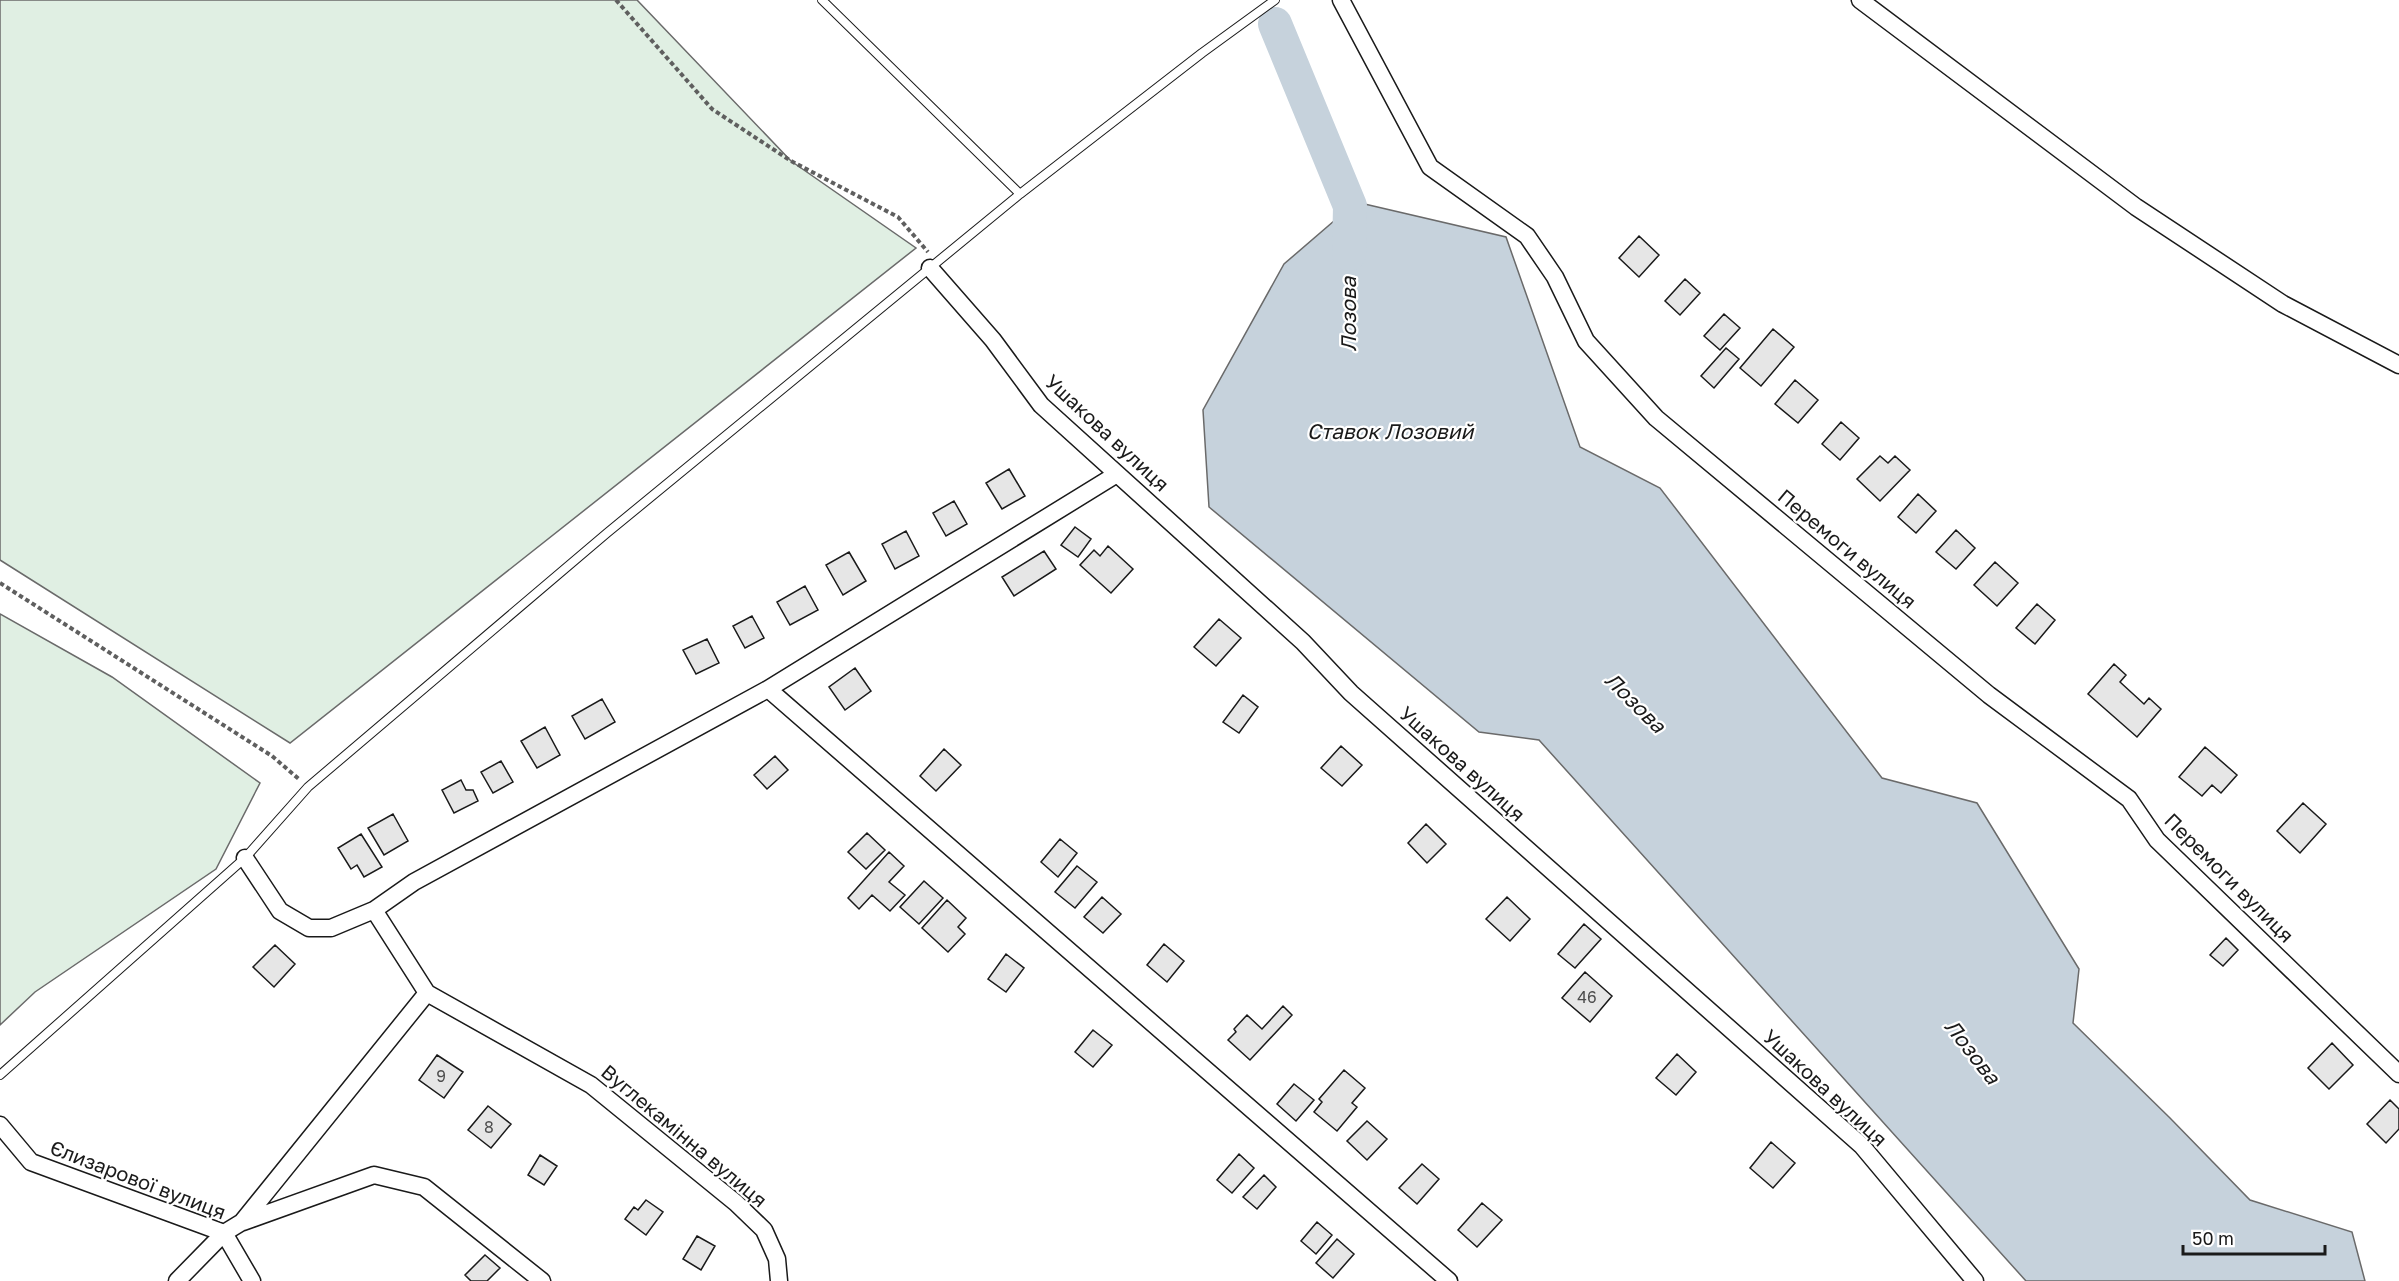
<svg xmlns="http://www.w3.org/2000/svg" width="2399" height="1281" font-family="'Golos Text',sans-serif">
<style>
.green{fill:#e0efe3;stroke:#6a6a6a;stroke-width:1.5}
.water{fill:#c6d2dc;stroke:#6a6a6a;stroke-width:1.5}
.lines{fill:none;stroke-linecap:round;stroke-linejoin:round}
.river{stroke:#c6d2dc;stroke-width:34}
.building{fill:#e6e6e6;stroke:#1a1a1a;stroke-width:1.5}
.service-casing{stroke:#1a1a1a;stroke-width:10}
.minor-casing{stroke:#1a1a1a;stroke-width:19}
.path{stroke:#5f5f5f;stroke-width:4;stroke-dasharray:4.5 3;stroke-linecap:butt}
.service{stroke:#fff;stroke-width:8}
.minor{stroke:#fff;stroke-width:16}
.labels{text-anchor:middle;stroke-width:4.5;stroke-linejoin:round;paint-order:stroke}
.number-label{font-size:16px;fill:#4d4d4d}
.street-label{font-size:20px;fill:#1a1a1a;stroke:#fff}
.water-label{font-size:21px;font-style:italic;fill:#1a1a1a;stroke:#fff}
</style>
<rect width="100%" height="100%" fill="#fff"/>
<path class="green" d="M0,0H637L791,161L916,248L290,743L0,560Z
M0,614L112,677L260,783L216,869L35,992L0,1025Z"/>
<path class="water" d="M1356,202L1506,237L1580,447L1660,488L1882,778L1977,803L2079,969L2073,1023L2170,1118L2250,1200L2352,1232L2365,1281H2026L1539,740L1479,732L1209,507L1203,410L1284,264Z"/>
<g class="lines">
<path class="river" d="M1275,24L1350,206L1349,254"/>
</g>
<path class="building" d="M1639,236L1659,255L1639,277L1619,258Z
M1685,279L1700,293L1680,315L1665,301Z
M1724,314L1740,328L1720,350L1704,336Z
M1773,329L1794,347L1761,386L1740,368Z
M1726,348L1739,359L1714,388L1701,376Z
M1795,380L1818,400L1798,423L1775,404Z
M1841,422L1859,438L1840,460L1822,444Z
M1880,456L1888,463L1895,456L1910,470L1880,501L1857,479Z
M1009,469L1025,496L1002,509L986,483Z
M1918,494L1936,511L1916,533L1898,517Z
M954,501L967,524L946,536L933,513Z
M1075,527L1091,539L1078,557L1061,545Z
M1956,530L1975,548L1956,569L1936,552Z
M906,531L919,556L895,569L882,544Z
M1108,546L1133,569L1111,593L1080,565L1094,550L1100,556Z
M1044,551L1056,569L1014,596L1002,577Z
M849,552L866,581L843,595L826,565Z
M1995,562L2018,583L1997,606L1974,585Z
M805,586L818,610L790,625L777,602Z
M2037,604L2055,620L2035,644L2016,628Z
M752,616L764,638L745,648L733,626Z
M1219,619L1241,638L1216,666L1194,647Z
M707,639L719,663L696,674L683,650Z
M2114,664L2126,675L2120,682L2144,704L2149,698L2161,709L2137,737L2088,694Z
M855,668L871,691L845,710L829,687Z
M1243,695L1258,707L1239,733L1223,722Z
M602,699L615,722L585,739L572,716Z
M545,727L560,755L537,768L521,741Z
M1341,746L1362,765L1342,786L1321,768Z
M2205,747L2237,775L2221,793L2212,785L2202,796L2179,777Z
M944,749L961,765L936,791L920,776Z
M775,756L788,770L767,789L754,775Z
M501,761L513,782L493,793L481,772Z
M461,780L466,790H473L478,801L454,813L442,790Z
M2303,803L2326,824L2300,853L2277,831Z
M393,814L408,841L384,855L368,828Z
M1426,824L1446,844L1427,863L1408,843Z
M867,833L885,850L866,869L848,852Z
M361,834L382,867L364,877L357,865L351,869L338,848Z
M1060,839L1077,853L1058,877L1041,862Z
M889,852L904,866L889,882L905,895L890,911L872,895L859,909L848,898Z
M1077,866L1097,882L1075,908L1055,892Z
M924,881L943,898L919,924L900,907Z
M1102,897L1121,914L1103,933L1084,917Z
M1507,897L1530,919L1510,941L1486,919Z
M947,900L966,918L958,927L965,934L948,952L922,928Z
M1584,924L1601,939L1575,968L1558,954Z
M2226,938L2238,950L2223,966L2210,955Z
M1164,944L1184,961L1167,982L1147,965Z
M275,945L295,964L274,987L253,967Z
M1006,954L1024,968L1006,992L988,979Z
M1585,972L1612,996L1590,1022L1562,998Z
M1283,1006L1292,1015L1250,1060L1228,1040L1236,1032L1234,1029L1247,1015L1262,1029Z
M1093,1030L1112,1045L1093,1067L1075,1052Z
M2332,1043L2353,1065L2329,1089L2308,1068Z
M1677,1054L1696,1072L1676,1095L1656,1078Z
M437,1055L463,1072L444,1098L419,1080Z
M1344,1070L1365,1088L1352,1103L1357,1107L1337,1131L1314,1112L1322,1102L1319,1099Z
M1294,1084L1314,1100L1296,1121L1277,1104Z
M2390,1100L2399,1109V1129L2386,1143L2367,1124Z
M488,1106L511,1124L491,1148L468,1130Z
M1367,1121L1387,1139L1367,1160L1347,1141Z
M1771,1142L1795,1163L1773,1188L1750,1168Z
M1239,1154L1254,1168L1232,1193L1217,1180Z
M540,1155L557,1166L544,1185L528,1175Z
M1422,1164L1439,1179L1417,1204L1399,1188Z
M1264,1175L1276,1187L1257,1209L1243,1197Z
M646,1200L663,1212L646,1235L625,1219L634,1207L638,1210Z
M1482,1203L1502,1220L1477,1247L1458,1230Z
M1317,1222L1332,1235L1316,1254L1301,1241Z
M697,1236L715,1246L701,1270L683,1259Z
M1337,1239L1354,1254L1333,1278L1316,1263Z
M485,1255L500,1268L487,1281H471L465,1275Z"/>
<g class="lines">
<defs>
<path id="service" d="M822,0L1020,194
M0,1075L245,858L308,787L607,533L1020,194L1202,53L1275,0"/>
<path id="minor" d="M1341,0L1430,167L1527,236L1555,277L1586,341L1656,418L1989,695L2129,799L2157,840L2399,1074
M1860,0L2136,207L2283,304L2399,365
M930,268L993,340L1041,405L1303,642L1351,693L1862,1146L1975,1281
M768,689L1449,1281
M245,858L280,911L309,928H331L374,910L414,882L768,689L1117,474
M374,910L427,993L591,1085L736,1203L764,1230L777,1259L779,1281
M0,1125L31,1162L224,1233L252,1281
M243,1222L374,1175L424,1187L542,1281
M177,1281L224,1233L242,1222L427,993"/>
</defs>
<use href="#service" class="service-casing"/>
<use href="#minor" class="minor-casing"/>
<path class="path" d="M616,0L712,109L791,161L898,217L928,252
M0,583L272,756L300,780"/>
<use href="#service" class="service"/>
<use href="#minor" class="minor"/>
</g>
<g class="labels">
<g class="number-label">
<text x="1587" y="1003">46</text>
<text x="441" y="1082">9</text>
<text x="489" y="1133">8</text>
</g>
<g class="street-label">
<text transform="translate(1107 433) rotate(43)" y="7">Ушакова вулиця</text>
<text transform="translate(1847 549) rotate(40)" y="7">Перемоги вулиця</text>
<text transform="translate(1462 764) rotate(42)" y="7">Ушакова вулиця</text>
<text transform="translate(2229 878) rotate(45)" y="7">Перемоги вулиця</text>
<text transform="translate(1825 1088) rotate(43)" y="7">Ушакова вулиця</text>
<text transform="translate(684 1136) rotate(40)" y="7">Вуглекамінна вулиця</text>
<text transform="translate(138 1180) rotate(21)" y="7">Єлизарової вулиця</text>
</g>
<g class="water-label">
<text transform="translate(1349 314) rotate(-90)" y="7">Лозова</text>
<text x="1390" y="439">Ставок Лозовий</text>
<text transform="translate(1635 703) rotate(45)" y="7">Лозова</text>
<text transform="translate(1972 1052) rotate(52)" y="7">Лозова</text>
</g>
</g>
<path d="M2183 1245v9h142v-9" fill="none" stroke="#1a1a1a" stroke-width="3"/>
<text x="2192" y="1245" font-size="18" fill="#1a1a1a" stroke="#ffffff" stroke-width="4.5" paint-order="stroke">50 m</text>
</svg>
